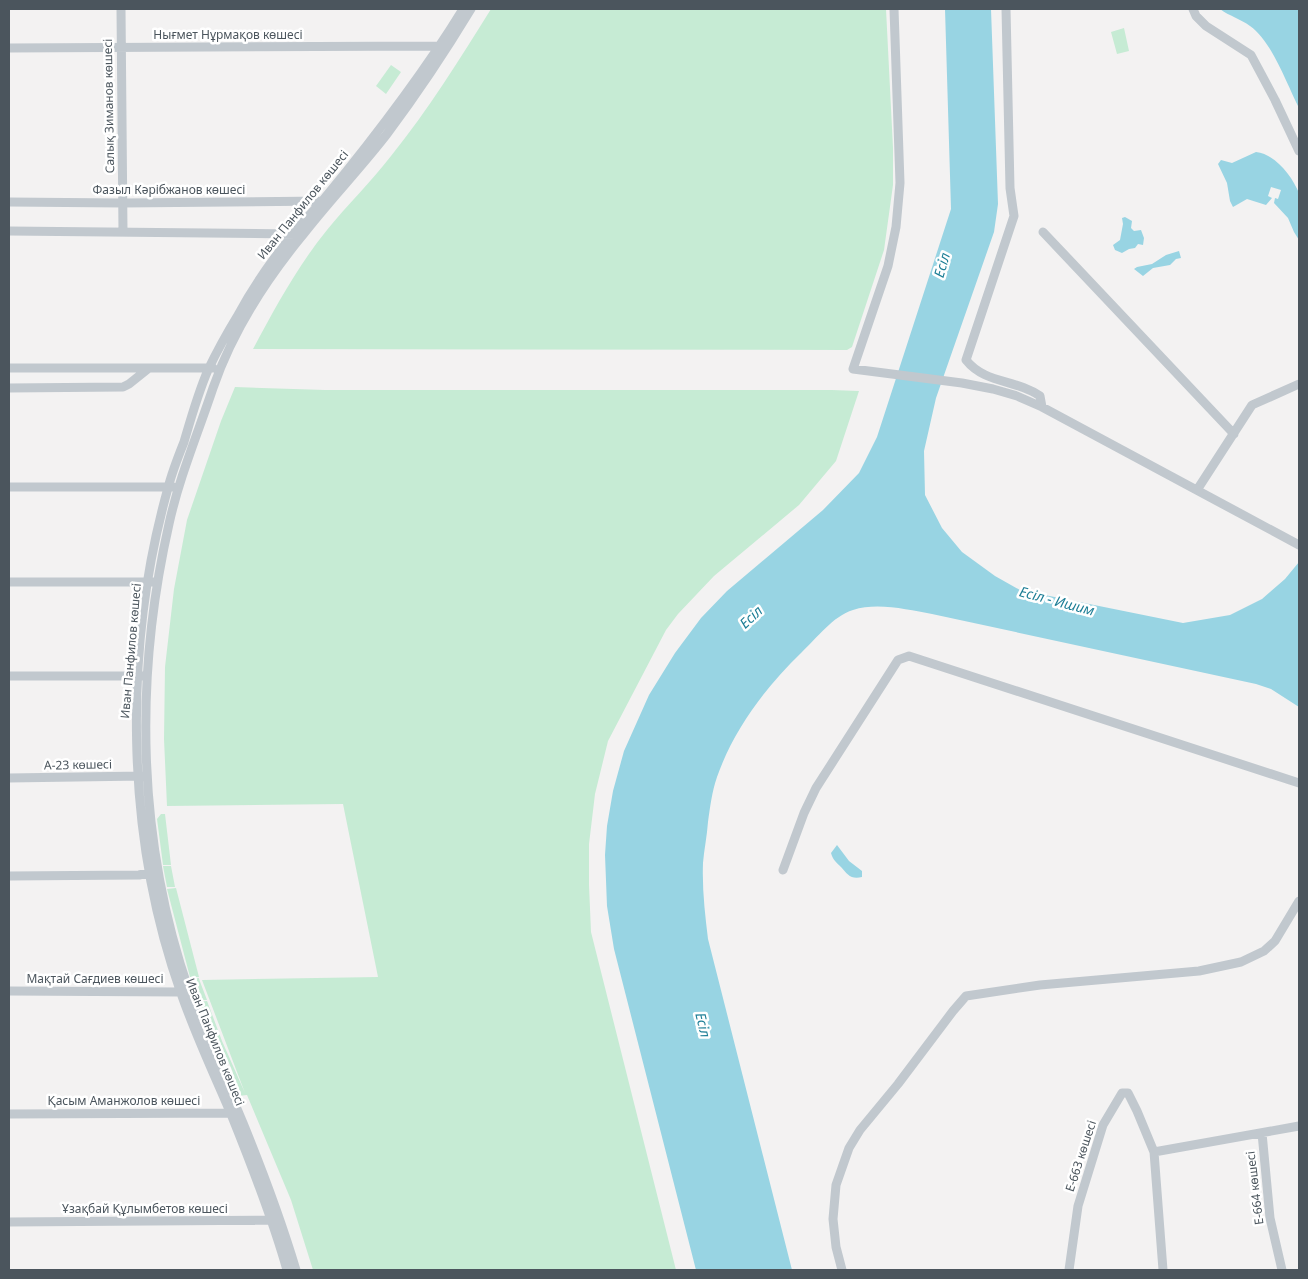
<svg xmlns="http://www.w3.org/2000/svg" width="1308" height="1279" font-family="'Noto Sans',sans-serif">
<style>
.green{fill:#c6ebd4}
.water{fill:#98d4e3}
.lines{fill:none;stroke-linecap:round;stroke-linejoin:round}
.minor{stroke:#c1c8ce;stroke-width:9}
.labels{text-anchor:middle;stroke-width:5;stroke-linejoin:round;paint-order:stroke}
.street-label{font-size:12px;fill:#4b555d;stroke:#fff}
.water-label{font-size:14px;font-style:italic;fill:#1d7e96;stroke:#fff}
</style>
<rect width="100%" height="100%" fill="#f3f2f2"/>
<path class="green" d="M491,9H886L893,148V185L884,250L852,347L847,350L253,349C275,308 297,267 327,230C347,205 371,182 391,156C428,110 460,59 491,9Z
M1124,28L1129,51L1117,54L1111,32Z
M391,65L401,72L386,94L376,86Z
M235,387L325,390H832L859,391L836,461L799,505L714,576L678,614L666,630L608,741L595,794L589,844V885L591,932L676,1270H313L291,1200L247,1095L238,1096L229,1074H233L232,1070L218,1038L210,1031L199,1002L207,1001L222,1041L245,1093L202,980L378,977L343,804L167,806L164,739L165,667L174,589L187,520L221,421Z
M161,814H165L171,865H163L157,819Z
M163,866H171L175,887H167Z
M176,888L199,977H190L167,889Z
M199,978V979L207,1000H198L191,979Z"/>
<path class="water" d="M945,9H991L998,204L994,232L936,398L924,451L925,495L942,528L962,552L995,576L1020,590L1183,623L1230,615L1262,599L1285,579L1299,562V707L1271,689L1256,684L932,614C908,610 878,602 853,610C833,616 817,638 801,653C765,688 734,729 717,777C712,791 710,808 708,822C707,836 704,850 703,863C702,889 705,914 708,939L792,1270H696L614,949L607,906L605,855L607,826L613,791L624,751L649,695L675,653L701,618L727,591L823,510L859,473L877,437L951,209Z
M1220,9H1299V108C1287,85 1272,41 1250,26C1241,19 1229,16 1220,9Z
M1256,152C1275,154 1292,176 1299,193C1302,202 1299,229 1299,240L1294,232L1288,218L1274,203L1275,198L1278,199L1281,190L1271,187L1268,196L1272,198L1266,205L1247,199L1233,207L1230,201L1227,183L1218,164L1221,160L1232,163Z
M1125,217L1132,221L1131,228L1134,231L1141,230L1144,238L1143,245L1138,244L1135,248L1129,249L1122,253L1115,250L1113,245L1120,240L1123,224L1122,218Z
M1179,251L1181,258L1176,259L1170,265L1153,268L1143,276L1134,269L1137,267L1152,264L1166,255Z
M837,845L849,861L862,871V877C851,880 847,874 841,867C836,862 833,860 831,853Z"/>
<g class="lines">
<path class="minor" d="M121,9L123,232
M894,9L900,183L896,227L888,266L853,369L962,383L993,389L1017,396L1042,407L1299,545
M1006,9L1010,188L1014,216L966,360C985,384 1016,379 1040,396L1042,407
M1193,9L1196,16L1206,26L1251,55L1275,100L1299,151
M9,48L440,46L443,49
M9,202L123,203L325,201
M9,231L296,234
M1043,232L1234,434
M9,368H213
M9,388L123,387L129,384L149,368
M9,487H173
M1197,490L1252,405L1299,384
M9,582H154
M9,676H143
M9,778L143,776
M783,870L804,813L816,788L898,660L909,656L1299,783
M9,876L139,875L156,871
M9,991L180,992
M9,1114L236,1113
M1262,1133L1270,1218L1282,1270
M1154,1152L1299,1126
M9,1222L278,1220
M287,1270C272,1217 252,1166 231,1114C214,1074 195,1034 181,993C125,836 123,648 168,488C172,472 178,457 184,442C191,418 198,393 208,370C217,351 227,333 238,315C253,287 272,260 292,235C302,222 314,211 324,199C374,138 422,76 463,9
M296,1270C281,1220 263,1172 243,1123C225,1079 204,1036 189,991C137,841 134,678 169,524C179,478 198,433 213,388C232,333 265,281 302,236C329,201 360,169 387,134C417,94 445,52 471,9
M842,1270L836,1247L833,1219L836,1185L849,1148L860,1130L898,1084L953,1011L966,996L1040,985L1199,971L1241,962L1264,951L1275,941L1299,901
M1069,1270L1078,1206L1103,1125L1122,1093H1128L1137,1111L1154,1152L1163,1270"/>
</g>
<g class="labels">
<g class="street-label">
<text x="228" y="39">Нығмет Нұрмақов көшесі</text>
<text transform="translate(109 106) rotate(-91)" y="4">Салық Зиманов көшесі</text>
<text x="169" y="194">Фазыл Кәрібжанов көшесі</text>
<text transform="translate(303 205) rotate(-51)" y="4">Иван Панфилов көшесі</text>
<text transform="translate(131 651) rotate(-85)" y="4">Иван Панфилов көшесі</text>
<text transform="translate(78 765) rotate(-1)" y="4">А-23 көшесі</text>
<text x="95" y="983">Мақтай Сағдиев көшесі</text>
<text transform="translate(215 1042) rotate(68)" y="4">Иван Панфилов көшесі</text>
<text x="124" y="1105">Қасым Аманжолов көшесі</text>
<text transform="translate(1081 1156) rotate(-72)" y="4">Е-663 көшесі</text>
<text transform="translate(1255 1188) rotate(-97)" y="4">Е-664 көшесі</text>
<text x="145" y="1213">Ұзақбай Құлымбетов көшесі</text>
</g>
<g class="water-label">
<text transform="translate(942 265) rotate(-74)" y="5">Есіл</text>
<text transform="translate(1057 601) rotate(15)" y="5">Есіл - Ишим</text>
<text transform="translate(751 617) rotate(-43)" y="5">Есіл</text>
<text transform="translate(703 1025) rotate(77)" y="5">Есіл</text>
</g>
</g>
<rect width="1308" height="1279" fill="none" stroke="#4b555d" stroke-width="20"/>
</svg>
